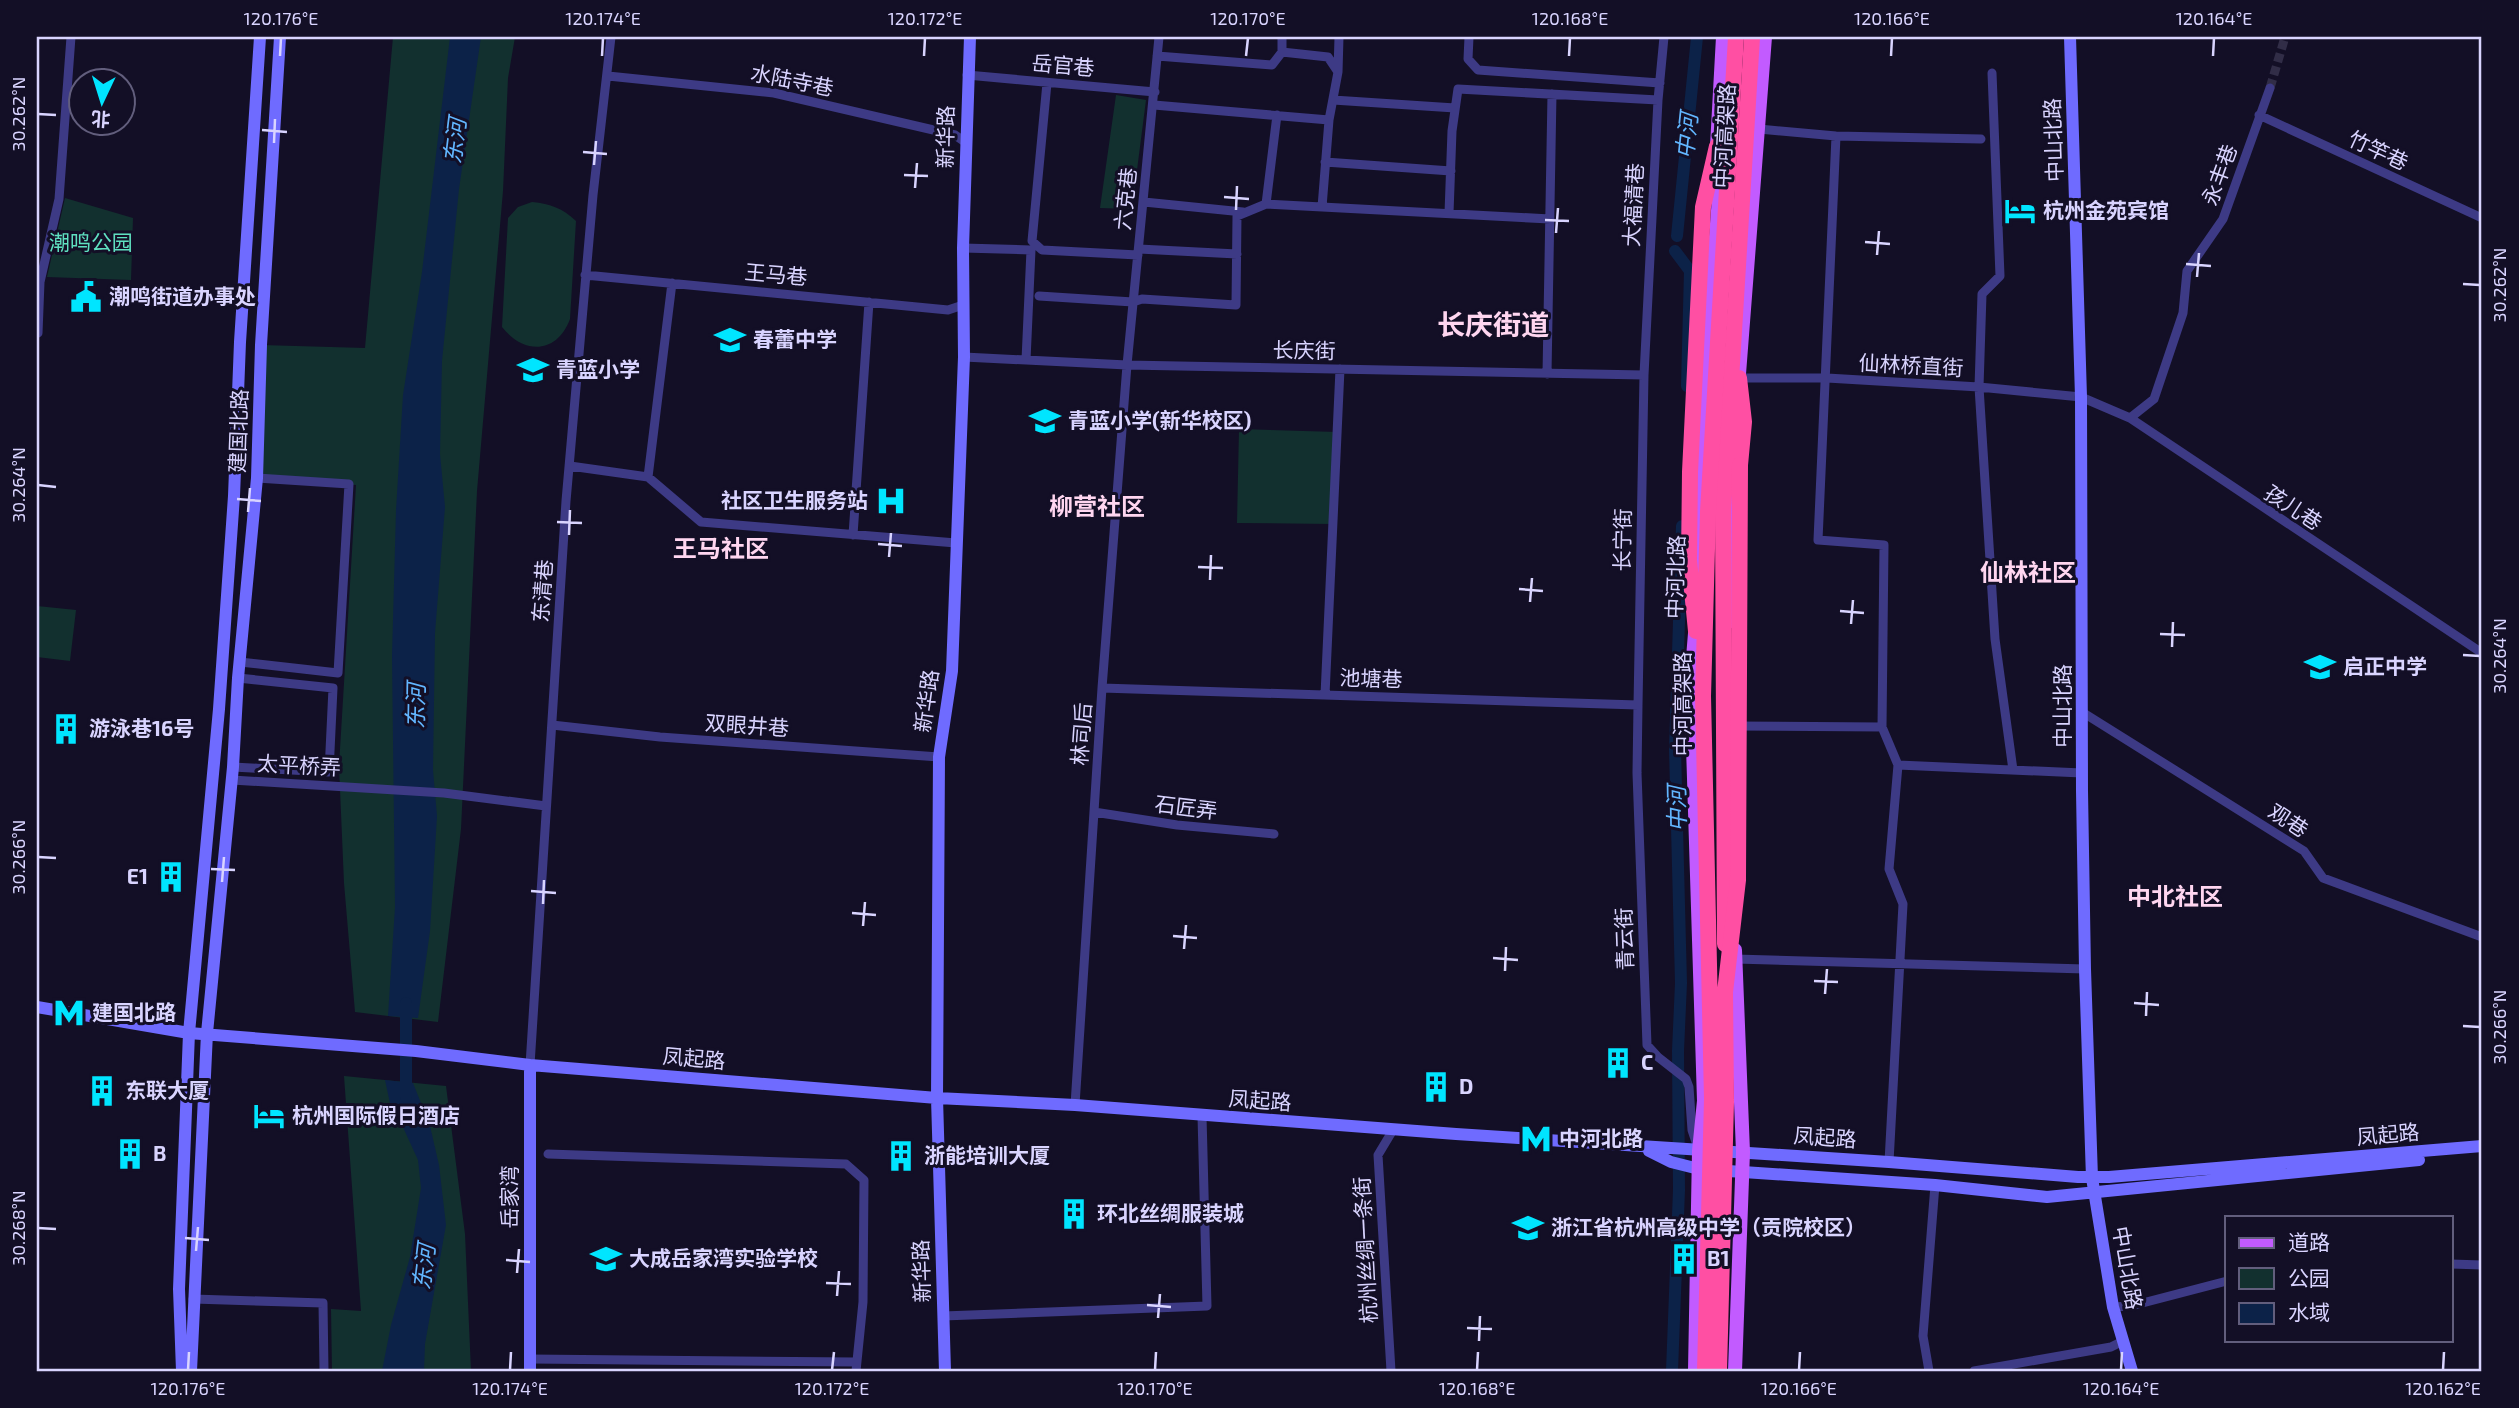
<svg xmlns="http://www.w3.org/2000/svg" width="2519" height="1408" font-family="'Exo 2','Noto Sans SC',sans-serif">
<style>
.green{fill:#12302f}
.water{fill:#0c2248}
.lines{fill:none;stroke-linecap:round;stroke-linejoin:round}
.canal{stroke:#0c2248;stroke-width:12}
.street-tunnel{stroke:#312d47;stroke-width:9;stroke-dasharray:9 4.5;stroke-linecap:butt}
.street{stroke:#3d3a85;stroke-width:9}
.secondary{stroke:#6f6bff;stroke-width:12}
.primary{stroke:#c25bff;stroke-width:14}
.highway{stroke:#ff4fa3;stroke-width:16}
.highway-bridge{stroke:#ff4fa3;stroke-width:16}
.ticks{fill:none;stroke:#d9d4ff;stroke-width:2.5}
.labels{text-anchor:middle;stroke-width:6;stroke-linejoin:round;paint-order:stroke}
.street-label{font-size:21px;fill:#d9d4ff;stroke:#130f26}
.poi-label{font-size:21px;font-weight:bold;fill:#d9d4ff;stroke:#130f26;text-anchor:start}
.park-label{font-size:21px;fill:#5fe0c0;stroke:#130f26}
.water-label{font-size:23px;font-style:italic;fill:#62b6ff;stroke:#130f26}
.quarter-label{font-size:24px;font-weight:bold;fill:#ffd6f0;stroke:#130f26}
.district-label{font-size:28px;font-weight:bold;fill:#ffd6f0;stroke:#130f26}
.neatline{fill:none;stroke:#d9d4ff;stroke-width:2.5}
.ticks-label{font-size:18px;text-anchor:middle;fill:#d9d4ff}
</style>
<rect width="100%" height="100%" fill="#130f26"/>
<path class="green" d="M393,37H515L508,78L503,191L477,491L461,829L438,1022L355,1012L344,883L339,766L356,485L257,478L261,345L365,348Z
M1116,95L1146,100L1132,209L1100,208Z
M65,198L133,218L131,280L47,277Z
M532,202C551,204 562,208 576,221L570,319C557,354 524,355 502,327L508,218L518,207Z
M1239,429L1337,432L1333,524L1237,523Z
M37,606L76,610L70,661L37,657Z
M344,1076L446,1086L465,1234L471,1371H332L331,1309L361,1311Z"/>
<path class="water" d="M450,37H481L459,189L442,361L440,454L445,507L435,633L433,770L437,816L430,931L418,1018L388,1016L395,907L392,656L396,510L403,395L422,272Z
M385,1080L413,1083L430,1126L439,1165L446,1225L425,1344L424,1371H382L391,1325L410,1257L421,1188L418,1160L402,1125L391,1108Z"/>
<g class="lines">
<path class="canal" d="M1677,236L1697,37
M1675,251L1690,271L1687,386
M406,1097V1003
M1672,1371L1679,1190L1678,1051L1681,983L1675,749L1682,526"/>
<path class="street-tunnel" d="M2270,88L2285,37"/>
<path class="street" d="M1469,37L1468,59L1478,70L1660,83
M1664,37L1658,100L1644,375L1638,705L1637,773L1647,1045L1658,1057L1686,1079L1689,1087L1692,1130L1697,1145
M1282,52L1328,57L1338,72L1329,120L1322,207
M1157,56L1272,65L1282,52V37
M1338,72L1339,37
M1992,73L2000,276L1982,294L1979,387L1995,639L2013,770
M967,75L1155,92
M608,76L774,93L955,135L965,142
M1047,83L1032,241L1042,250L1138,255
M1333,100L1455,108
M1154,105L1329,120
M2259,115L2482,218
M1759,129L1836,136L1981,139
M1325,162L1451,171
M1144,202L1243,212
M1266,204L1550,219
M1449,213L1452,131L1458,89L1658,100
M963,248L1031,250L1026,360
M1139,249L1237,254
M585,275L948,310L963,305
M1039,296L1133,302L1142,299L1236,305L1237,216L1266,204L1277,115
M38,333L40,282L59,199L71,37
M964,357L1127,365L1644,375
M1547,374L1552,94
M1739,378H1827L1979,387L2081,397L2130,418L2482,653
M2130,418L2154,399L2183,313L2187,271L2223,219L2270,88
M570,466L648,477L701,522L956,543
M648,477L672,283
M853,535L869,302
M240,662L338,673L349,484L257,478
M1102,688L1638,705
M1325,695L1340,369
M2082,712L2304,851L2323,878L2482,937
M552,725L660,737L939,757
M1735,726L1882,727L1884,545L1818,540L1836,136
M1882,727L1898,765L1889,869L1903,904L1889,1162
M1898,765L2082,773
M233,767L329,772L333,688L238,678
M232,780L444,793L546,806
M1094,812L1177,825L1274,834
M1735,959L2085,969
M530,1065L566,501L593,195L611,37
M1075,1105L1102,688L1127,365L1159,37
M548,1154L846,1164L864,1180L863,1302L856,1371
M2451,1264L2482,1265
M193,1299L323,1303L324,1371
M2113,1307L2131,1306L2227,1281
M943,1316L1207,1306L1202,1116
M530,1359L856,1362
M1391,1371L1378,1155L1393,1130
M1929,1371L1923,1336L1935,1185
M1974,1371L2111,1347L2123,1341"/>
<path class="secondary" d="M2070,37L2081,397L2082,791L2085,969L2092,1178L2113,1307L2132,1371
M37,1007L189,1033L416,1051L530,1065L937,1098L1075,1105L1456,1134L1889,1162L2078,1177H2109L2482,1146
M530,1065V1371
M1649,1151L1671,1162L1699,1169L1935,1185L2047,1197L2419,1160
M182,1371L179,1289L189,1033L219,709L234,496L240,342L260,37
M191,1371L207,1033L233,767L238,678L257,478L261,345L280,37
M945,1371L937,1098L939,757L952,671L964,357L963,248L970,37"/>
<path class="primary" d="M1719,158L1717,146L1723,37
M1738,387L1765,37
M1697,587L1705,378L1720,185
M1732,621V481
M1735,950L1743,1152L1735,1371
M1695,1371L1699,1151L1704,1101L1691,682L1696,621"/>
<path class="highway" d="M1739,378L1744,422L1740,465
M1689,560L1690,472L1703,207L1717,146
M1725,944L1723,511L1752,37"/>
<path class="highway-bridge" d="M1689,560L1696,631
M1705,1371L1712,1099L1703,696L1708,512L1736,37
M1719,1371L1726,1102L1725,992L1738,880L1740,465"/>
</g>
<path class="ticks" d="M280,56L281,38M602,56L603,38M924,56L925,38M1246,56L1248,38M1569,56L1570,38M1891,56L1892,38M2213,56L2214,38M38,114L56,115M262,130L287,132M274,143L275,119M583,152L607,154M594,165L596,141M904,175L928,176M915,188L917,163M1224,197L1249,199M1236,210L1237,186M1545,220L1569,221M1556,233L1558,208M1865,242L1890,244M1877,255L1879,231M2186,264L2211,266M2197,277L2199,253M2463,284L2480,285M38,485L56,487M237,499L261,501M248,512L250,488M557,522L582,523M569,535L570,510M878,544L902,546M889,557L891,533M1198,567L1223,568M1210,580L1211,555M1519,589L1543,591M1530,602L1532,578M1840,611L1864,613M1851,624L1853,600M2160,634L2185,635M2172,647L2173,622M2463,655L2480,656M38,857L56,858M211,869L235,870M222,882L224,857M531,891L556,893M543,904L544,880M852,913L876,915M863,926L865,902M1173,936L1197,938M1184,949L1186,925M1493,958L1518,960M1505,971L1506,947M1814,981L1838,982M1825,994L1827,969M2134,1003L2159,1005M2146,1016L2147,992M2463,1026L2480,1027M38,1228L56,1229M185,1238L209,1240M196,1251L198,1227M506,1260L530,1262M517,1273L519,1249M826,1283L851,1284M837,1296L839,1271M1147,1305L1171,1307M1158,1318L1160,1294M1467,1328L1492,1329M1479,1341L1480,1316M188,1370L189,1352M510,1370L511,1352M832,1370L834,1352M1155,1370L1156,1352M1477,1370L1478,1352M1799,1370L1800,1352M2121,1370L2122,1352M2443,1370L2444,1352"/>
<defs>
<symbol id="hotel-bare" viewBox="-9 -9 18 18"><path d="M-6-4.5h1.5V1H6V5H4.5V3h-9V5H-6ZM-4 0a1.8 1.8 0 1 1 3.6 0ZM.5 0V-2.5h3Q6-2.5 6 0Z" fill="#00e5ff" stroke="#130f26" stroke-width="2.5" paint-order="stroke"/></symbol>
<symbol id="civic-bare" viewBox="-9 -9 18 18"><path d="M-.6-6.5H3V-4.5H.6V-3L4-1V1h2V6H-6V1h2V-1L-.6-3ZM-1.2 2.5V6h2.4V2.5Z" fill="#00e5ff" stroke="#130f26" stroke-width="2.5" paint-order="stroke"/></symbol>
<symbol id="school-bare" viewBox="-9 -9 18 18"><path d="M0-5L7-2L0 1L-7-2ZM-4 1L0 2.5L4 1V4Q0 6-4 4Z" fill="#00e5ff" stroke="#130f26" stroke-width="2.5" paint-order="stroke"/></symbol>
<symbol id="hospital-bare" viewBox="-9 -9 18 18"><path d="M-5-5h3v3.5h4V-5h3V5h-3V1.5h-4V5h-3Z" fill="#00e5ff" stroke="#130f26" stroke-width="2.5" paint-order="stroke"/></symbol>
<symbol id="building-bare" viewBox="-9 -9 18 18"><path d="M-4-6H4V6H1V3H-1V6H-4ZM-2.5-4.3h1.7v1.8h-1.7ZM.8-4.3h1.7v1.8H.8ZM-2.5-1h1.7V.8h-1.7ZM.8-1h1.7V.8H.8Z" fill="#00e5ff" stroke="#130f26" stroke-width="2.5" paint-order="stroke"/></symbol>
<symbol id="metro-bare" viewBox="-9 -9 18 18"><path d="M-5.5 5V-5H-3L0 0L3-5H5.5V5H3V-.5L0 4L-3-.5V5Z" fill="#00e5ff" stroke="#130f26" stroke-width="2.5" paint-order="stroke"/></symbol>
</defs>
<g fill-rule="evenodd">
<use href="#hotel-bare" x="1998" y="189" width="44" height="44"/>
<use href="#civic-bare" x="64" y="275" width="44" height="44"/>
<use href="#school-bare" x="708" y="318" width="44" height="44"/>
<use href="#school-bare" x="511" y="348" width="44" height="44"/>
<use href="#school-bare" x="1023" y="399" width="44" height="44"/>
<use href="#hospital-bare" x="869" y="479" width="44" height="44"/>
<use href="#school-bare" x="2298" y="645" width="44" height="44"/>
<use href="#building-bare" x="44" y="707" width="44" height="44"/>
<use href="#building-bare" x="149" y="855" width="44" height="44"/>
<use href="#metro-bare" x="47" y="991" width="44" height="44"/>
<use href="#building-bare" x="1596" y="1041" width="44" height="44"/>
<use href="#building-bare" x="1414" y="1065" width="44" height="44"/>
<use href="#building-bare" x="80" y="1069" width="44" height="44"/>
<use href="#hotel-bare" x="247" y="1094" width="44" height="44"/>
<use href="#metro-bare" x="1514" y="1117" width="44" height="44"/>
<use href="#building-bare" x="108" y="1132" width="44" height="44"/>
<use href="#building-bare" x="879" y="1134" width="44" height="44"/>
<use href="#building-bare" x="1052" y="1192" width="44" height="44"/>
<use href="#school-bare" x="1506" y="1206" width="44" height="44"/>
<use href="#school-bare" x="584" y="1237" width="44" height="44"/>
<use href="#building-bare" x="1662" y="1237" width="44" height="44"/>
</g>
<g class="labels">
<g class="street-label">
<text transform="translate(1063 66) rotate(5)" y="7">岳官巷</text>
<text transform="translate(792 81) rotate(11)" y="7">水陆寺巷</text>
<text transform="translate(1725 136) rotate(-87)" y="7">中河高架路</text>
<text transform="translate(946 137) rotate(-89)" y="7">新华路</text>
<text transform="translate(2054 140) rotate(-92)" y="7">中山北路</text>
<text transform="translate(2378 151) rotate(25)" y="7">竹竿巷</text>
<text transform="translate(2220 175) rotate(-70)" y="7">永丰巷</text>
<text transform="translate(1126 199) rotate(-84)" y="7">六克巷</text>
<text transform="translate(1634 205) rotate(-87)" y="7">大福清巷</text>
<text transform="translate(776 275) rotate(5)" y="7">王马巷</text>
<text transform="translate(1304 351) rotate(1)" y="7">长庆街</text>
<text transform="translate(1911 366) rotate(3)" y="7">仙林桥直街</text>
<text transform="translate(239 431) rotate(-88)" y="7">建国北路</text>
<text transform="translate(2293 508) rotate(33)" y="7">孩儿巷</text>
<text transform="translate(1623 540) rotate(-89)" y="7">长宁街</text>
<text transform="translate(1676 577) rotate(-88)" y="7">中河北路</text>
<text transform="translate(543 591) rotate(-86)" y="7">东清巷</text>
<text transform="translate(1371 679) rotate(2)" y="7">池塘巷</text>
<text transform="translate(927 701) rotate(-82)" y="7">新华路</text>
<text transform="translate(1683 704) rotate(-90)" y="7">中河高架路</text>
<text transform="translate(2063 706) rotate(-90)" y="7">中山北路</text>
<text transform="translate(747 726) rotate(4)" y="7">双眼井巷</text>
<text transform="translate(1082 734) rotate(-86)" y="7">林司后</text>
<text transform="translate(299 766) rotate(3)" y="7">太平桥弄</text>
<text transform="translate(1186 808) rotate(7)" y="7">石匠弄</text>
<text transform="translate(2288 821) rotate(33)" y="7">观巷</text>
<text transform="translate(1625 939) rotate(-92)" y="7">青云街</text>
<text transform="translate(694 1059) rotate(5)" y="7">凤起路</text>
<text transform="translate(1260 1101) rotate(4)" y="7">凤起路</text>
<text transform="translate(2388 1135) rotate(-5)" y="7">凤起路</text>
<text transform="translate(1825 1138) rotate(4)" y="7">凤起路</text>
<text transform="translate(510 1197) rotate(-90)" y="7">岳家湾</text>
<text transform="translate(1366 1250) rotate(-93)" y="7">杭州丝绸一条街</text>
<text transform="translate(2127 1268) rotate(80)" y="7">中山北路</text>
<text transform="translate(922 1271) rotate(-92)" y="7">新华路</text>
</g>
<g class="poi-label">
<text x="2043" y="218">杭州金苑宾馆</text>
<text x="109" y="304">潮鸣街道办事处</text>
<text x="753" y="347">春蕾中学</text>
<text x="556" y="377">青蓝小学</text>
<text x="1068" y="428">青蓝小学(新华校区)</text>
<text x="868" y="508" text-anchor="end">社区卫生服务站</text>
<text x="2343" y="674">启正中学</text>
<text x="89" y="736">游泳巷16号</text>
<text x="148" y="884" text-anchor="end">E1</text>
<text x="92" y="1020">建国北路</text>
<text x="1641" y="1070">C</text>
<text x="1459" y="1094">D</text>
<text x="125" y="1098">东联大厦</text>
<text x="292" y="1123">杭州国际假日酒店</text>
<text x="1559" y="1146">中河北路</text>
<text x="153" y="1161">B</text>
<text x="924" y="1163">浙能培训大厦</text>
<text x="1097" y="1221">环北丝绸服装城</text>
<text x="1551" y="1235">浙江省杭州高级中学（贡院校区）</text>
<text x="629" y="1266">大成岳家湾实验学校</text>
<text x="1707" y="1266">B1</text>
</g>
<g class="park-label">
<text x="91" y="250">潮鸣公园</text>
</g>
<g class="water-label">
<text transform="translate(1687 136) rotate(-84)" y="8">中河</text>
<text transform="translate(455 141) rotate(-83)" y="8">东河</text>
<text transform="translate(416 706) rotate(-89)" y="8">东河</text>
<text transform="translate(1677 809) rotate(-91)" y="8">中河</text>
<text transform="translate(424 1267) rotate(-83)" y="8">东河</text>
</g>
<g class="quarter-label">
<text x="1097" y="515">柳营社区</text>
<text x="721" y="557">王马社区</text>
<text x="2028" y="581">仙林社区</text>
<text x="2175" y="905">中北社区</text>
</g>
<g class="district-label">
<text x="1493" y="335">长庆街道</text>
</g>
</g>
<rect width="2519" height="1408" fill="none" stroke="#130f26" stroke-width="77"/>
<rect x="2225" y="1216" width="228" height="126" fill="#130f26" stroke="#625e7d" stroke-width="2"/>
<rect x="2239" y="1238" width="35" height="10" fill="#c25bff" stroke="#625e7d" stroke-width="2"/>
<text x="2288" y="1250" font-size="21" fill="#d9d4ff">道路</text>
<rect x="2239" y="1268" width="35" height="21" fill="#12302f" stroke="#625e7d" stroke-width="2"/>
<text x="2288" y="1286" font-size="21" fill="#d9d4ff">公园</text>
<rect x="2239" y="1303" width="35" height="21" fill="#0c2248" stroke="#625e7d" stroke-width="2"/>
<text x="2288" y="1320" font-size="21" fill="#d9d4ff">水域</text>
<g transform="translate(102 102) rotate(184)"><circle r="33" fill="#130f26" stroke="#625e7d" stroke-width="2"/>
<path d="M0-5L12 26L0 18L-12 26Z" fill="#00e5ff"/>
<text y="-10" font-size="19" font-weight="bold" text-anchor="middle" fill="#d9d4ff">北</text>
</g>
<rect x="38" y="38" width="2442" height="1332" class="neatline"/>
<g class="ticks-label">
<text x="281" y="25">120.176°E</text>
<text x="603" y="25">120.174°E</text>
<text x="925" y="25">120.172°E</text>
<text x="1248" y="25">120.170°E</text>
<text x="1570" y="25">120.168°E</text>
<text x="1892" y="25">120.166°E</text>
<text x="2214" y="25">120.164°E</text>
<text transform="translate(19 114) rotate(-90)" y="6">30.262°N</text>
<text transform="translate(2500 285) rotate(-90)" y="6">30.262°N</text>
<text transform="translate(19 485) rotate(-90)" y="6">30.264°N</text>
<text transform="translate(2500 656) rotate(-90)" y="6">30.264°N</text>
<text transform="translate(19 857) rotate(-90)" y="6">30.266°N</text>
<text transform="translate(2500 1027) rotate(-90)" y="6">30.266°N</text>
<text transform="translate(19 1228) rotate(-90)" y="6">30.268°N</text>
<text x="188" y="1395">120.176°E</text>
<text x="510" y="1395">120.174°E</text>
<text x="832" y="1395">120.172°E</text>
<text x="1155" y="1395">120.170°E</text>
<text x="1477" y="1395">120.168°E</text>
<text x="1799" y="1395">120.166°E</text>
<text x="2121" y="1395">120.164°E</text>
<text x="2443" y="1395">120.162°E</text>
</g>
</svg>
